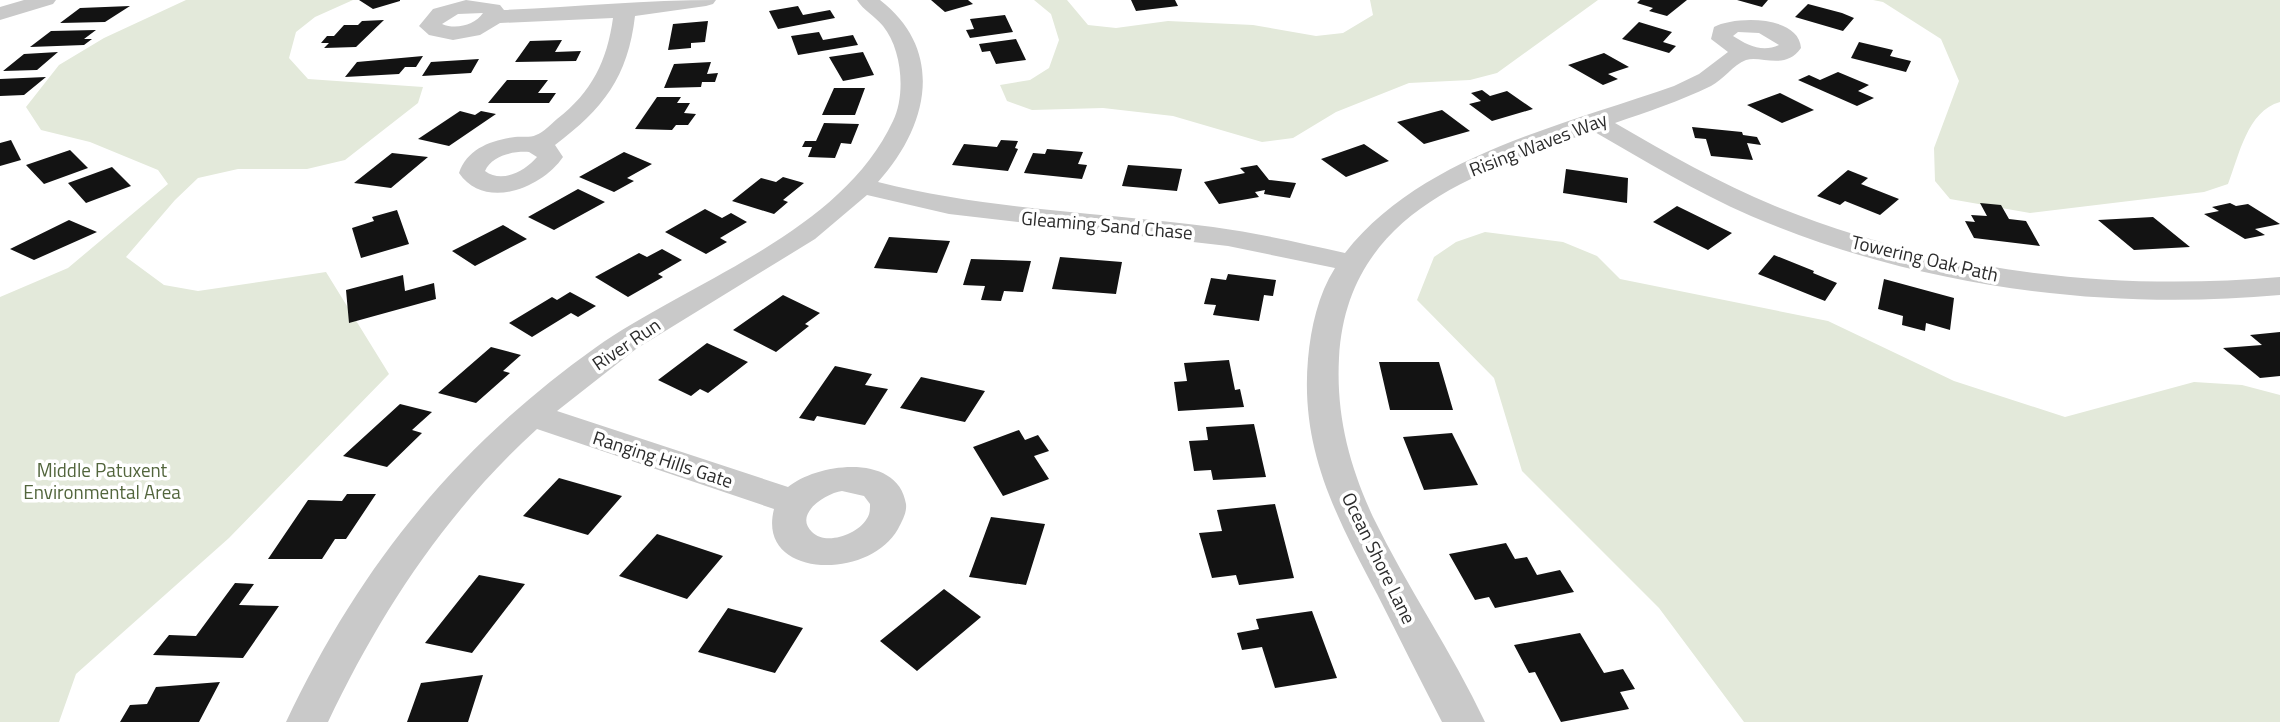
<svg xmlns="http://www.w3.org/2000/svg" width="2280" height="722" font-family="'Titillium Web',sans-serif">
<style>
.green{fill:#e3e9da}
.building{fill:#131313}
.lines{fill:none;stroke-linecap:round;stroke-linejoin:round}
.minor{fill:#c9c9c9;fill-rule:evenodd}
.labels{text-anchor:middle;stroke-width:7;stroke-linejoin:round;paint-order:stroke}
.street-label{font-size:19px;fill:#2c2c2c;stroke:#fff}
.park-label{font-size:19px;fill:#52653c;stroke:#fff}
</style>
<rect width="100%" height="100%" fill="#fff"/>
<path class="green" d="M186,0H353L315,17L296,32L289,58L308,79L423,87L418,103L345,160L307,169H238L198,178L175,200L126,257L164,285L198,291L326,272L389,374L229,538L76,674L59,722H0V297L68,268L168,184L158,170L90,142L41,130L26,107L59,65L104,38Z
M1034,0H1067L1088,25L1116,28L1168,21L1253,25L1316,36L1343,33L1373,15L1370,0H1598L1497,73L1470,80L1409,83L1336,112L1293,138L1262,142L1173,116L1103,108L1032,110L1007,101L1000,85L1030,80L1049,68L1059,40L1051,14Z
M1873,0H2280V102C2247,111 2239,156 2228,184L2204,192L2030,213L1950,199L1935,181L1934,148L1959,81L1941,39L1883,2Z
M1485,232L1563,242L1597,256L1620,279L1828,321L1954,381L2065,417L2194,382L2242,385L2280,395V722H1744L1659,608L1522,471L1494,378L1417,300L1434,257L1456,242Z"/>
<path class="building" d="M359,0H400V1L373,9Z
M931,0H968L973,4L945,12Z
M1131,0H1175L1178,6L1136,11Z
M1640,0H1687L1667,16L1649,11L1653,8L1637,3Z
M1737,0H1768L1762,7Z
M1808,4L1842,13L1854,18L1843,31L1795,17Z
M130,6L105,22L60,23L80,8Z
M798,6L803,15L830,10L835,18L778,29L769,11Z
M1005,15L1013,32L970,38L966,30L974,29L970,19Z
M384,20L356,47L324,48L329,43H321L327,36H334L344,25H358L362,21Z
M708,21L705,42L691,43V48L668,50L673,24Z
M1639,22L1672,32L1663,42L1676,46L1669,53L1622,39Z
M96,30L84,39H92L84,45L30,47L51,31Z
M819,32L823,40L853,35L858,45L798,55L791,36Z
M1016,39L1026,60L996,64L990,51L982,52L979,44Z
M562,40L555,52L581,51L576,61L515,62L530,41Z
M1859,42L1893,50L1890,56L1911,61L1906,72L1851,58Z
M58,52L37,70L3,71L24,54Z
M863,52L874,75L843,81L829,57Z
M1604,53L1629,67L1608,74L1618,79L1603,85L1568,65Z
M423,56L416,67H405L399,74L345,77L357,62Z
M479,59L471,73L422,76L431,62Z
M711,62L707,74L718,73L715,82H702L701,87L664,88L674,64Z
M1838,72L1869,85L1858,91L1874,98L1857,106L1798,80L1809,75L1820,80Z
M46,77L24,95L0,96V79Z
M507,80H548L538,93H556L549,103H488Z
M834,88H865L855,115H822Z
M1482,90L1490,96L1507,91L1533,109L1492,121L1469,104L1481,101L1471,93Z
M1780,93L1814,110L1782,123L1747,105Z
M657,97H681L677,103H690L684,113L696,114L688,125H676L672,130L635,129Z
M1442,110L1470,131L1424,144L1397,122Z
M460,111L475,115L481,111L496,114L449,146L418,139Z
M824,123L859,124L851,144L841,143L835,158L808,157L812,147H802L805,141H816Z
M1692,127L1742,132L1743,135L1757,137L1761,145L1747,143L1753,160L1711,156L1706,139L1695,138Z
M11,140L21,160L0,166V143Z
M1001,140L1018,141L1015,148L1018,149L1008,171L952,165L964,144L997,147Z
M1364,144L1389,161L1346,177L1321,159Z
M1047,149L1083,152L1078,164L1087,165L1082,179L1024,173L1033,153L1045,154Z
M70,150L88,168L44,184L26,165Z
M624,152L652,164L627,178L634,181L614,192L579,177Z
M392,153L428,157L391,188L354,183Z
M1128,165L1182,169L1177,191L1122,186Z
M1257,165L1269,180L1296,183L1290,198L1264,194L1265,190L1255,192L1259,197L1219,204L1204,182L1245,173L1240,168Z
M112,167L131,186L86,203L68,183Z
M1566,169L1628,178L1627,203L1563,193Z
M1848,170L1868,178L1861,184L1899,199L1880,215L1845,201L1840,205L1817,196Z
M783,177L804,183L783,200L788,202L774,214L732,201L761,178L776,182Z
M578,189L605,202L554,230L528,217Z
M1980,203L2001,205L2009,219L2026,221L2040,246L1974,238L1965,221L1975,222L1971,215L1987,216Z
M2230,203L2236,206L2248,204L2280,224L2255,229L2265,235L2245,239L2204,214L2219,211L2212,207Z
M1677,206L1732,233L1708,250L1653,222Z
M705,209L722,218L731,213L747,222L720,238L727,242L706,254L665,232Z
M397,210L409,244L361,258L352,228L374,221L372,217Z
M2153,217L2190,247L2134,250L2098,220Z
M69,220L97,232L34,260L10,249Z
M503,225L527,239L475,266L452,251Z
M889,237L950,241L937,273L874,268Z
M662,249L682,260L658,274L663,277L628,297L595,277L639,253L647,257Z
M1774,255L1814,271L1813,273L1837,283L1825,301L1758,274Z
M1060,257L1122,262L1116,294L1052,289Z
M971,259L1031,261L1023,292L1004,291L1001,301L981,300L985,286L963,285Z
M1228,274L1276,280L1273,296L1264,295L1259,321L1213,315L1216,305L1204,304L1211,278L1226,280Z
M403,275L405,291L434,283L436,299L349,323L346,290Z
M1884,279L1954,298L1950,330L1926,323L1925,331L1902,325L1903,316L1878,309Z
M570,292L596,306L578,317L571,313L532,337L509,323L552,297L557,300Z
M783,295L820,313L805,324L809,326L776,352L733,330Z
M2280,332V376L2260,378L2223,348L2262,345L2250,335Z
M707,343L748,362L708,393L700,389L691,396L658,380Z
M491,347L521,355L503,371L510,373L476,403L438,393Z
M1229,360L1235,390L1240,389L1244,407L1178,411L1174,382L1187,381L1184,363Z
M1379,362H1439L1453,410H1390Z
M835,366L872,374L865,385L888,389L865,425L817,416L814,421L799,418Z
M921,377L985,391L965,422L900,408Z
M400,404L432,412L412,430L422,433L387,467L343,456Z
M1254,424L1266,477L1213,480L1211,470L1194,471L1189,441L1208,440L1206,427Z
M1019,430L1025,440L1038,435L1049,451L1034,456L1049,479L1003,496L973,447Z
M1452,433L1478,485L1424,490L1403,437Z
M559,478L622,496L588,535L523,516Z
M347,494H376L346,539H335L322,559H268L308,500L342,501Z
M1275,504L1294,578L1239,585L1236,575L1212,578L1199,533L1222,531L1217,510Z
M991,517L1045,524L1026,585L969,577Z
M657,534L723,556L687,599L619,576Z
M1506,543L1515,559L1527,557L1537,575L1560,570L1574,592L1495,608L1489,597L1475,600L1449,554Z
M479,575L525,584L472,653L425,643Z
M235,583L254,584L239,605L279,606L243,658L153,655L169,635L196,636Z
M944,589L981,617L917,671L880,641Z
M728,608L803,628L775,673L698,652Z
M1312,611L1337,678L1275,688L1262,647L1242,650L1237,633L1259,629L1256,619Z
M1580,633L1604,673L1623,669L1635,689L1620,692L1629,709L1561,722L1535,672L1529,673L1514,645Z
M483,675L468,722H407L421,683Z
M220,682L199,722H120L130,705L147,704L156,687Z"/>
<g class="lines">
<path class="minor" d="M24,0H56L53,4L0,20V7Z
M466,0L500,5L504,10C575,7 646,0 716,0L713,4L706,6L635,16C628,77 603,109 555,145L563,157C542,188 485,211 459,173C467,149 491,140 515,137C522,136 530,138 536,135C544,132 551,124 557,119C592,92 607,61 613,18L500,23L480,35L453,40L429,35L419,26L433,9ZM483,13C475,25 456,30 442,24L458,14ZM529,152L537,157C525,171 502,184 485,171C492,155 514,151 529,152Z
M857,0H880C946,51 928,127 878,182C988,210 1101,212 1213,227C1257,233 1301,243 1345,253C1421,156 1561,126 1674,86L1699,74L1728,52L1711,39L1714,27C1735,16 1799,15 1801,48C1785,71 1761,55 1746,60C1733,65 1723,80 1711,86C1680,101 1647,112 1615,123C1667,153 1719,183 1775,206C1936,271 2108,292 2280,277V295C2102,311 1917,287 1751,216C1696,192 1645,161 1593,131C1476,173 1347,212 1339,358C1336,415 1349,465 1373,517C1407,587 1452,652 1485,722H1442C1420,680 1399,637 1377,594C1336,516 1300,450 1308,359C1311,327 1318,295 1335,268L1228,246L949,214L867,195L815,239L636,349L557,411L788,487C817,463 898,452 906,504C907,513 902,521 898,529C869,581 756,579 774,509L537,429C446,512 381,611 328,722H286C360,566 455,448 595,348C691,280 840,234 893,121C906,95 902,49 883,26C875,16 863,10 857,0ZM1738,32L1759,33L1779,45C1762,53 1747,45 1733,36ZM842,491L864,496L870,504C870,510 870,515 866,520C857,534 826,546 812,532C793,514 826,493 842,491Z"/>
</g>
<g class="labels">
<g class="street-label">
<text transform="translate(1538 144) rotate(-21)" y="7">Rising Waves Way</text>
<text transform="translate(1107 225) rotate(5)" y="7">Gleaming Sand Chase</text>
<text transform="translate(1925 258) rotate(13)" y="7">Towering Oak Path</text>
<text transform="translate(626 344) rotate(-34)" y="7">River Run</text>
<text transform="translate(663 459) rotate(18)" y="7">Ranging Hills Gate</text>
<text transform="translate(1379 558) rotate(64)" y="7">Ocean Shore Lane</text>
</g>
<g class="park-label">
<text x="102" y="477">Middle Patuxent<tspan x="102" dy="22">Environmental Area</tspan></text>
</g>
</g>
</svg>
